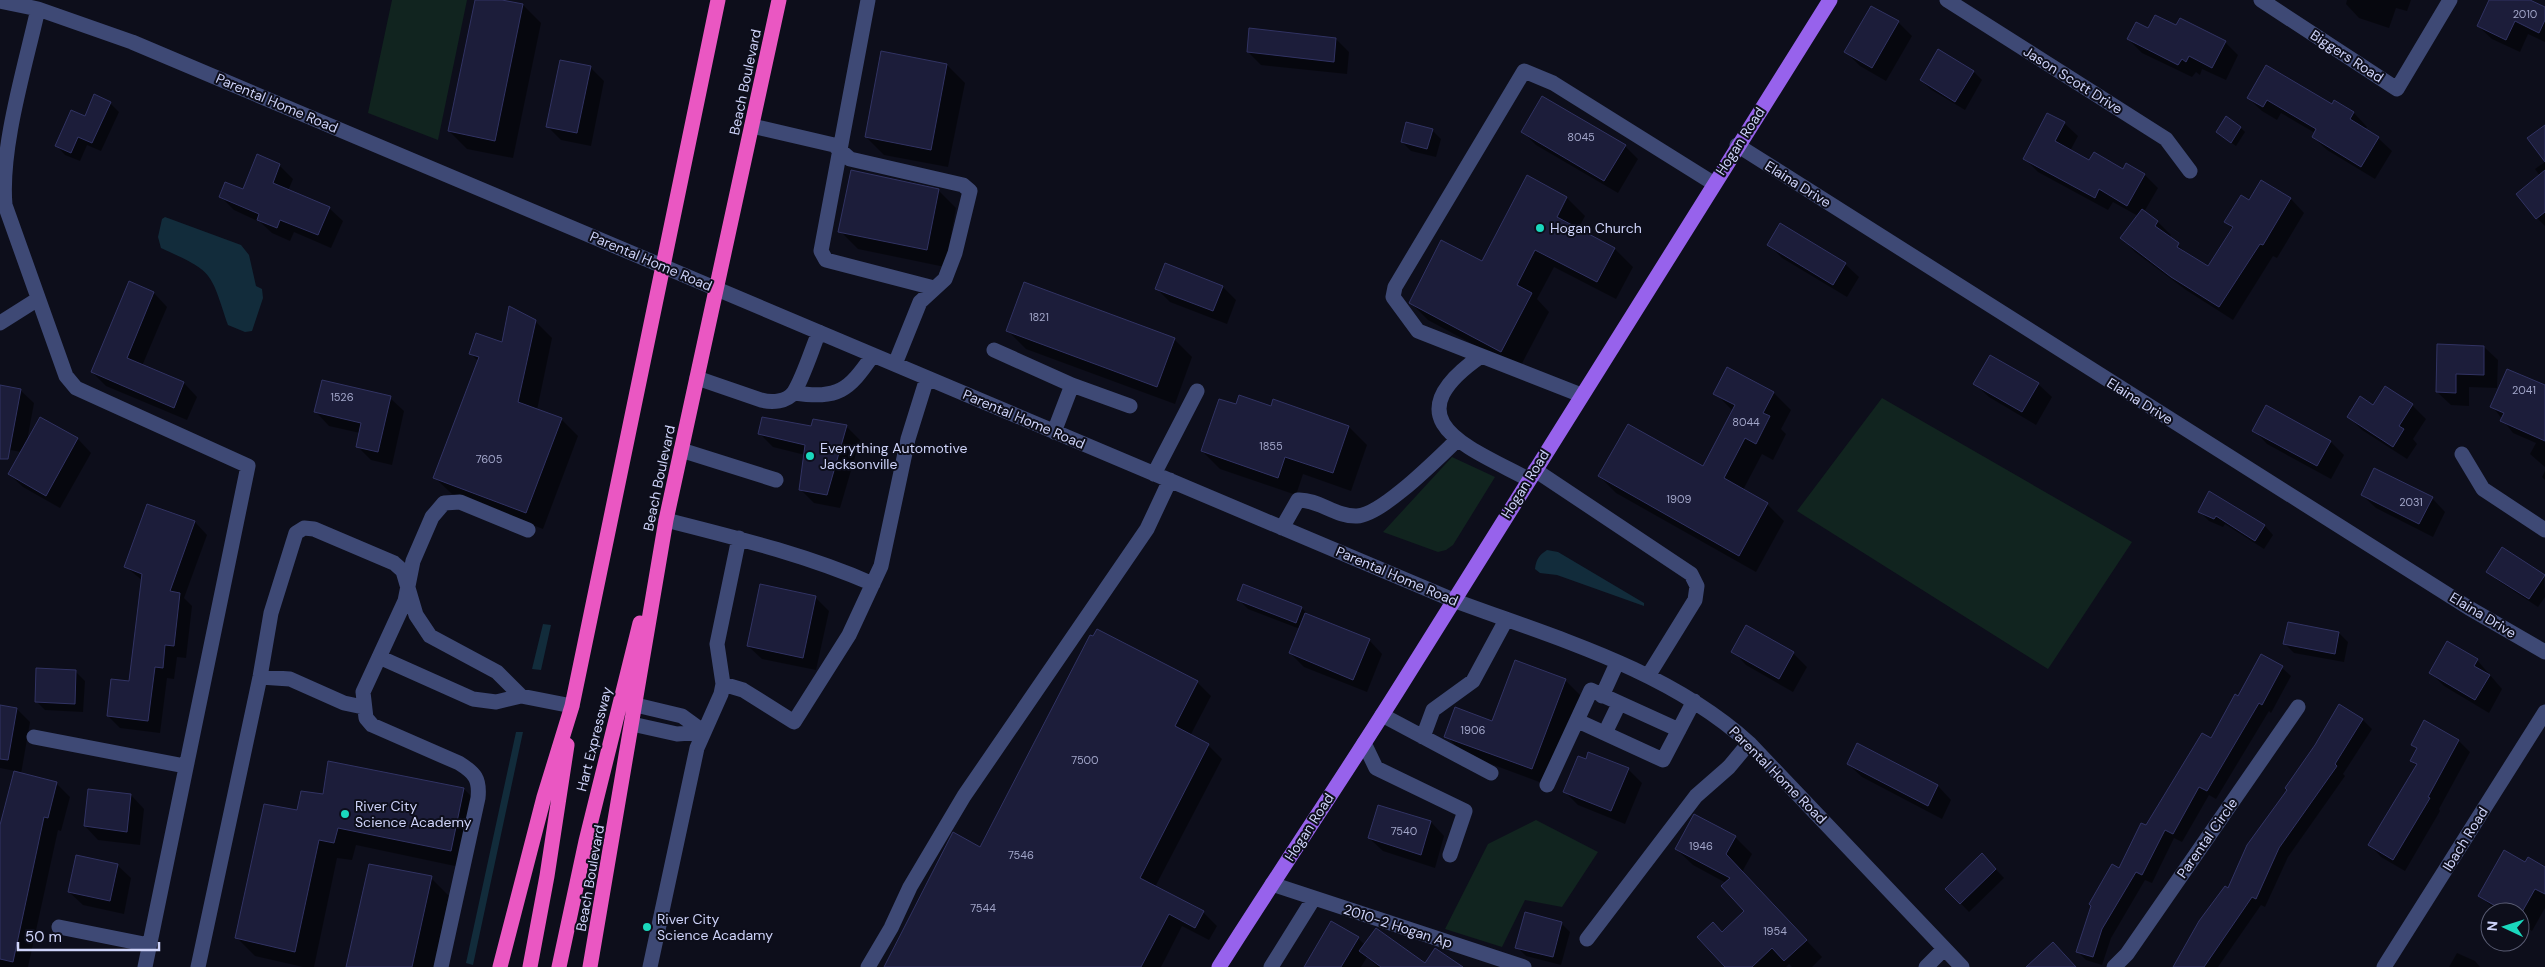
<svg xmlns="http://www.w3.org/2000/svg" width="2545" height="967" font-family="'DM Sans',sans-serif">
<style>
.green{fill:#11241f}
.water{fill:#122c3b}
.shadow{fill:#0007}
.building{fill:#1c1d3a;stroke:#313363}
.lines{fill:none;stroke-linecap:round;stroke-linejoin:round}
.minor{stroke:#3e4975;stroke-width:15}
.major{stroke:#9762ec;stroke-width:15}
.highway{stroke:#ea57c2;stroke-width:15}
.poi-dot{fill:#1ad8bd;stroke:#0d0e1b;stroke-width:2}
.labels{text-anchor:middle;stroke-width:4;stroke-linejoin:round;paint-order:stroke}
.number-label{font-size:11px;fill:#a2a6c9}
.street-label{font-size:14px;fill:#ced3f9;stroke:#0d0e1b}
.poi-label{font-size:14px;fill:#ced3f9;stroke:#0d0e1b;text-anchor:start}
</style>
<rect width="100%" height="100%" fill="#0d0e1b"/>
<path class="green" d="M392,0H467L438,140L368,113Z
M1882,398L2132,542L2048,669L1797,511Z
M1452,457L1495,477L1453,545L1446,550L1438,552L1383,532Z
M1536,820L1598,852L1562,907L1525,900L1502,947L1445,929L1488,844Z"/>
<path class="water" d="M165,217L241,245L249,255L256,286L262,289L263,298L252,331L245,332L228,325C210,271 214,272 161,248L158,237L162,219Z
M1547,550L1558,552L1644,603V606L1557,575L1540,573L1535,569C1536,560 1539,555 1547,550Z
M543,624L551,625L541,670L532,669Z
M516,732H523L473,965L466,963Z"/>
<path class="shadow" d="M476,0H496L523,5L541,23L513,158L467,149L449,131Z
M2347,0H2411L2407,11L2396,8L2389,28L2359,18L2346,4Z
M2490,0H2527L2545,8V42L2528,34L2520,52L2492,39L2478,26Z
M1898,22L1912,36L1886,81L1860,66L1846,52Z
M2176,27L2225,42L2238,55L2226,80L2202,69L2200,75L2196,72L2192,77L2142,53L2128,39L2149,30Z
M1336,39L1349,52L1347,74L1261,65L1248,52Z
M561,61L591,68L604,81L591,146L561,140L547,126Z
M947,65L965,83L948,167L884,155L866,137Z
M1974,72L1982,80L1965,110L1930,89L1921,80Z
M2248,98L2332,105L2335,102L2354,113L2367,127L2365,130L2378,138L2392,151L2375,179L2327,150L2313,137L2315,133L2281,113L2277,120L2262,111Z
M110,103L119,112L101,151L87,145L80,161L65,155L57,146L85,117Z
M2064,123L2078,136L2070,151L2090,161L2123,170L2127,164L2145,175L2158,188L2144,212L2158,222L2171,235L2169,238L2191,257L2208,268L2233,229L2226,222L2249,202L2261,181L2291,199L2304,213L2277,258L2273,256L2233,320L2186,290L2135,252L2122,238L2138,216L2113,202L2108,210L2038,172L2024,158Z
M2241,128L2245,132L2236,146L2217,132Z
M1432,130L1441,139L1436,157L1411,151L1402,142Z
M1523,132L1625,146L1638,159L1618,193L1536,145Z
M2545,162V226L2537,218L2540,176L2535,169Z
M279,165L293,179L288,191L329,208L343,221L331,248L294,232L290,241L272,233L260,222L234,210L221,197L244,191Z
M1527,177L1567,198L1585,216L1578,229L1615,249L1633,267L1616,299L1554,267L1537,299L1549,312L1519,369L1428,320L1410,302L1482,263Z
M938,190L956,208L945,267L858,249L840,231Z
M1769,245L1845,264L1859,277L1847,297L1782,258Z
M130,283L154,293L167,307L142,366L184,383L197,397L187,420L106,386L92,372Z
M1223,287L1236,300L1227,324L1170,302L1156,288Z
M535,321L552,338L537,410L562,420L578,436L543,529L452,494L435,478L479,362L471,354L503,343Z
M1008,331L1174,339L1192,357L1175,404L1026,349Z
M2484,347L2498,360L2497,388L2469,387V406L2451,405L2437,392Z
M1727,369L1774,393L1791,410L1781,429L1786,434L1773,460L1762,454L1743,490L1767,504L1784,521L1756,572L1616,493L1599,476L1703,468L1733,411L1715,393Z
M1975,384H2038L2052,397L2036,425L1989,397Z
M0,386L20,390L34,403L27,441L40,418L78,439L91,453L60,508L23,487L9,474L21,452L0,448Z
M2386,388L2412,405L2426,419L2413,439L2417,444L2407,459L2362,430L2348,416L2374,406Z
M2545,388V467L2530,454L2536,443L2513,433L2492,406Z
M390,398L404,411L392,465L371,460L357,446L360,433L329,426L316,412Z
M1274,401L1349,427L1367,445L1351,491L1303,474L1296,495L1220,469L1202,451L1237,406L1271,408Z
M2267,407L2331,442L2344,455L2331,479L2267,444L2254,430Z
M846,426L860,440L840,508L814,503L800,489L805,455L773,447L759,433L812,427Z
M2545,471V480L2542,477Z
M2210,492L2265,526L2273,535L2264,549L2225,524L2223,527L2209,521L2200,512Z
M2362,495L2432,498L2445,512L2433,537L2376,508Z
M148,505L195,522L207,535L184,598L192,606L186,658L177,657L174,679L167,678L160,733L120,728L108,716L130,682L143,581L126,567Z
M2488,571L2544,576L2545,597L2538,607L2497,580Z
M1244,586L1302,608L1310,617L1369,640L1382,654L1367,692L1304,667L1290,653L1300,629L1248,609L1239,600Z
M815,597L829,611L816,670L762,659L748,646Z
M1747,627L1793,653L1807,667L1793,692L1746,665L1733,651Z
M2339,633L2348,642L2344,662L2294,653L2285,644Z
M2261,656L2282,668L2291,676L2271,713L2269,711L2216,799L2209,795L2182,842L2174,838L2152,883L2145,880L2111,938L2102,965L2086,960L2077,951L2120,870L2146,827L2211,740L2238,698Z
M2477,660L2502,689L2489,713L2444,686L2430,672Z
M76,672L85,681L83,712L45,710L36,701Z
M1565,680L1583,698L1550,786L1464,754L1446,736L1493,722Z
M1197,682L1211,696L1190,736L1208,745L1222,759L1155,887L1203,912L1217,926L1209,940L1182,926L1161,967H885L981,848Z
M2340,705L2363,720L2372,729L2343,774L2345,776L2288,857L2265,907L2261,905L2218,967H2174L2228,890Z
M0,706L17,709L30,722L21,774L56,783L70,797L61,831L58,830L28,967H0V830L15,771L0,768Z
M2425,722L2459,741L2470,752L2439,809L2440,811L2405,871L2381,857L2370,845L2417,766L2412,761L2418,750L2412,745Z
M1858,745L1938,786L1951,800L1942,819L1862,777L1848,764Z
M329,762L464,789L482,807L469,869L356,845L352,860L337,858L314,967H303L255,956L237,938L298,811L324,795Z
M1628,769L1642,783L1625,824L1578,805L1564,791Z
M131,795L144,809L140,845L98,840L85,826Z
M1379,806L1431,822L1444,836L1435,868L1383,851L1369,838Z
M1735,837L1752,854L1742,872L1822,957L1812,967H1792L1789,964L1786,967H1728L1722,933L1746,911L1726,883L1693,865L1676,849Z
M1982,855L2004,878L1969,912L1947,889Z
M117,865L131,878L124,914L83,905L69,892Z
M2545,868V908L2532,931L2520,924V912H2498L2480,896Z
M431,878L449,896L434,967H348Z
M1561,923L1570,932L1561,965L1526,956L1517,947Z
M1358,938L1365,945L1425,965L1460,967H1378L1367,957L1361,967H1306Z
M2457,953L2475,961L2480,967H2449Z"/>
<path class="building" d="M475,0H502L523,4L495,141L448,131Z
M2489,0H2530L2545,7V20L2539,33L2515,21L2506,40L2477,26Z
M1871,6L1899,21L1872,68L1844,52Z
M2155,15L2176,25L2180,18L2226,41L2212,68L2189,56L2186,62L2182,59L2178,65L2127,39L2136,22L2148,28Z
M1249,28L1336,38L1334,62L1247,52Z
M1938,49L1974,71L1955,102L1920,80Z
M881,51L947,64L931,150L865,137Z
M560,60L591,66L577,133L546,127Z
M2266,65L2332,104L2334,100L2354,112L2350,119L2379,137L2361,167L2312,137L2316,129L2267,100L2263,107L2247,98Z
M94,94L111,102L92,143L78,137L71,153L55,146L71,110L85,116Z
M1542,96L1626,145L1604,181L1521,132Z
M2047,113L2065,122L2055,141L2089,160L2094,152L2123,169L2126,163L2145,174L2127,206L2099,189L2095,198L2023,159Z
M2226,116L2241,127L2231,143L2216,132Z
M1406,122L1433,129L1427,149L1401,142Z
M2545,125V162L2527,138Z
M257,154L280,164L273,183L330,207L318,235L280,220L277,228L257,220L259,214L219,197L225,182L243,189Z
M851,170L939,189L927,250L838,232Z
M2545,170V212L2536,219L2516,194Z
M1527,175L1567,197L1557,217L1615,248L1597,282L1535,250L1517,285L1532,293L1501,352L1409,303L1441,240L1482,261Z
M2261,180L2291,198L2263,245L2260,244L2219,307L2171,277L2120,238L2142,209L2158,221L2155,226L2179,243L2177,247L2208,266L2233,227L2224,222L2241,195L2249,200Z
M1780,223L1846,263L1833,285L1767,245Z
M1165,263L1223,286L1213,311L1155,289Z
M129,281L154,292L127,358L184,382L174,408L91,372Z
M1024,282L1175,338L1157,387L1006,331Z
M509,306L536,320L518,402L562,418L526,513L433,478L479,357L469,354L476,333L502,342Z
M2437,344L2484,346V375L2456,374V393L2436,392Z
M1990,355L2039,383L2022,412L1973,384Z
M1727,367L1774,392L1763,413L1770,416L1756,444L1745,438L1724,478L1768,503L1739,556L1598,476L1628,424L1703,466L1735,405L1713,394Z
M2507,369L2545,385V441L2500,421L2504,413L2490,407Z
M322,380L391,396L378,452L356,447L361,423L314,412Z
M0,385L21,389L8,459H0Z
M2385,386L2413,404L2399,426L2404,429L2393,447L2347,417L2360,396L2373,405Z
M1239,395L1271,406L1273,399L1349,426L1333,473L1285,457L1278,478L1201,451L1219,399L1236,404Z
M2266,405L2331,441L2317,466L2252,431Z
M40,417L78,438L46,496L8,474Z
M762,417L811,426L813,419L847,425L827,495L799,490L805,445L758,434Z
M2374,468L2433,497L2419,524L2361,495Z
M2209,491L2265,525L2255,541L2216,516L2214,519L2198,512Z
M147,504L195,521L170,591L180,593L174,646L165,645L163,668L155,667L148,721L107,716L111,679L129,681L142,574L124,567Z
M2502,547L2545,575L2529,599L2486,572Z
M760,584L816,596L803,658L747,646Z
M1243,584L1302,607L1296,623L1237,600Z
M1305,613L1370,639L1353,680L1289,653Z
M2288,622L2339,632L2335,654L2283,644Z
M1746,625L1794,652L1779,679L1731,652Z
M1097,629L1198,681L1175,726L1209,744L1140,878L1204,911L1195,928L1169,914L1141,967H884L953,832L980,847L1090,635L1093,636Z
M2447,641L2478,659L2474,666L2490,675L2475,700L2429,673Z
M2261,654L2283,666L2262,705L2259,703L2207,791L2199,787L2173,834L2165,830L2142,875L2136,872L2102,929L2093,957L2076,952L2091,906L2089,904L2112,864L2119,868L2141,823L2146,825L2202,733L2211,738L2235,694L2238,696Z
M1515,660L1566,679L1532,769L1444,737L1455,707L1492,721Z
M36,668L76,670L75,704L35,702Z
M2339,704L2363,719L2335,764L2337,766L2279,848L2256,899L2252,897L2204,967H2173L2199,921L2225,886L2228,888L2247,845L2287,790L2285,788L2315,745Z
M0,705L17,708L8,760L0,759Z
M2424,720L2459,740L2428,797L2430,798L2393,860L2368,845L2417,764L2410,761L2417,748L2411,745Z
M1857,743L1938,785L1928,806L1847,764Z
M1588,752L1629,768L1611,811L1563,792L1578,756L1586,759Z
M328,761L464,788L451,851L338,828L334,843L319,840L295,952L235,938L264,804L297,810L301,791L323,794Z
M14,771L57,782L48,818L44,817L13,962L0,959V825Z
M88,789L131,794L127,832L84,826Z
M1378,805L1431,821L1421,855L1368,838Z
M1694,814L1736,836L1726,854L1807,940L1784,961L1772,948L1752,967H1725L1697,937L1713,922L1722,932L1744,911L1721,886L1730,878L1675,849Z
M2504,850L2525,862L2528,857L2545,867V894L2535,889L2522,912H2506L2478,896Z
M1982,853L1996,869L1960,904L1945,889Z
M76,855L118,864L110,901L68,892Z
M369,864L432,876L412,967H346Z
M1525,912L1562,922L1553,957L1515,948Z
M1331,921L1359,937L1341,967H1304Z
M1376,928L1425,963L1435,948L1463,967H1381L1359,951Z
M2053,942L2076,967H2026Z"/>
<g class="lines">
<path class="minor" d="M868,0L821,251L826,260L934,288
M1947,0L2166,139L2190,171
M2261,0L2397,89L2450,0
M0,1L38,9L132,42L1453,600C1555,638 1667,669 1749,743L1962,967
M38,9C25,67 0,148 5,205L66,376L76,388L248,466L145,967
M752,126L834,145L850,159L963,185L970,191L955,253L945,279L920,302L895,364
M1737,145L2469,608L2545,652
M0,323L38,299
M994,350L1072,385L1054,432
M1481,356C1389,420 1468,447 1528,479
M697,378L761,400C772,403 787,402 794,392C803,378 812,349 819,332
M1072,385L1130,406
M794,393C839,399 848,391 873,355
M1581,395L1418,331L1393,297L1395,287L1524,71L1553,83L1713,183
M681,450L776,480
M2462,454L2483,489L2545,530
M1535,470L1691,574L1697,586L1695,600L1648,676
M1154,474L1197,391
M666,520C737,538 807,555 873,584
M1282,528L1298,500C1318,499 1336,517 1357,516C1382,515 1438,458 1457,440
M379,657L473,699L496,702L521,696L572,706
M260,677L290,679L344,703L363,707
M723,684L743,690L794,722L849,635L881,566L908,439L927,378
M1602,696L1617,663
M636,705L682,716L704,732
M1382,715L1491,773
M1578,721L1663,760L1694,701
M632,724L677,734L704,732
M1605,733L1619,704
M34,737L185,766
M1423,737L1433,710L1473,681L1506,620
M1364,743L1376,768L1465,811L1450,855
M1547,785L1591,690L1679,730
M1272,884L1524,967
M59,927L149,945
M1587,939L1696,796L1729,767L1749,743
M198,967L260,677L271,613L296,533L304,528L314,529L394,563L403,571L416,615L430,636L497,672L521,696
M441,967L478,798C480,779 475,773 459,763L372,725L366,718L363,692L405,601L413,561L432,517L444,503L460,502L528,530
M650,967L697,748L721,694L723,684L717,644L739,538
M868,967L891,928L910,887L964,796L1147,529L1170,480
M1271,967L1314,898
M1926,967L1944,949
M2114,967L2127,954L2298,707
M2384,967L2545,712"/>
<path class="major" d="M1219,967C1279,872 1343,778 1403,682C1546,455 1686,227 1830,0"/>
<path class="highway" d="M500,967L544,797L572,706L718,0
M530,967L547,876L567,745
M559,967L586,841L640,623
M590,967L666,520L779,0"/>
</g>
<g class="poi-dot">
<circle cx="1540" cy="228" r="5"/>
<circle cx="810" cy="456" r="5"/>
<circle cx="345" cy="814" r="5"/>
<circle cx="647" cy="927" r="5"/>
</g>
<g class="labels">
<g class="number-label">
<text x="2525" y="18">2010</text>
<text x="1581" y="141">8045</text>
<text x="1039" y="321">1821</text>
<text x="2524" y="394">2041</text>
<text x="342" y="401">1526</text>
<text x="1746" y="426">8044</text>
<text x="1271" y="450">1855</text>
<text x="489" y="463">7605</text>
<text x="1679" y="503">1909</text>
<text x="2411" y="506">2031</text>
<text x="1473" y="734">1906</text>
<text x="1085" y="764">7500</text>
<text x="1404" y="835">7540</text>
<text x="1701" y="850">1946</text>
<text x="1021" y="859">7546</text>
<text x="983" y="912">7544</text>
<text x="1775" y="935">1954</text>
</g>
<g class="street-label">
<text transform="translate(2347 56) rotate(33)" y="5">Biggers Road</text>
<text transform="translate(2073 80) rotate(32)" y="5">Jason Scott Drive</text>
<text transform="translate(745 82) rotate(-78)" y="5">Beach Boulevard</text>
<text transform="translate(277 103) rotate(23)" y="5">Parental Home Road</text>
<text transform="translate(1740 141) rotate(-57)" y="5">Hogan Road</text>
<text transform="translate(1798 184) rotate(32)" y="5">Elaina Drive</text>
<text transform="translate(651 261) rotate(23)" y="5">Parental Home Road</text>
<text transform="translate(2140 401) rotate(32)" y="5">Elaina Drive</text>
<text transform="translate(1024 419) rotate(23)" y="5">Parental Home Road</text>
<text transform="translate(659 478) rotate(-78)" y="5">Beach Boulevard</text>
<text transform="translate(1525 484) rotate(-58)" y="5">Hogan Road</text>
<text transform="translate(1397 576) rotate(23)" y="5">Parental Home Road</text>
<text transform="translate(2483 615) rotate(31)" y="5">Elaina Drive</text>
<text transform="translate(594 739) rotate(-76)" y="5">Hart Expressway</text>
<text transform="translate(1778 775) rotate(45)" y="5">Parental Home Road</text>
<text transform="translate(1309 827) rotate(-57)" y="5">Hogan Road</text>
<text transform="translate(2207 838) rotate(-55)" y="5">Parental Circle</text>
<text transform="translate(2465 839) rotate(-58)" y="5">Ibach Road</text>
<text transform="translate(590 878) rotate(-80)" y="5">Beach Boulevard</text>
<text transform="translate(1398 926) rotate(18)" y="5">2010-2 Hogan Ap</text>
</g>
<g class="poi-label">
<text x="1550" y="233">Hogan Church</text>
<text x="820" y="453">Everything Automotive<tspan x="820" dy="16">Jacksonville</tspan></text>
<text x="355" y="811">River City<tspan x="355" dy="16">Science Academy</tspan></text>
<text x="657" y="924">River City<tspan x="657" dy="16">Science Acadamy</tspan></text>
</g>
</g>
<g transform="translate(2505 927) rotate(274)"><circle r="24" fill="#0d0e1b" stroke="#5a5d74"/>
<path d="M0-4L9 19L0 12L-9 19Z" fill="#1ad8bd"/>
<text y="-8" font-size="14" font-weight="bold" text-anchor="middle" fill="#ced3f9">N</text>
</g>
<path d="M18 942v8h141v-8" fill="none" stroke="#ced3f9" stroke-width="2.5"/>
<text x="25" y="942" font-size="15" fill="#ced3f9" stroke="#0d0e1b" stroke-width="4" paint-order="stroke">50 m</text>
</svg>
